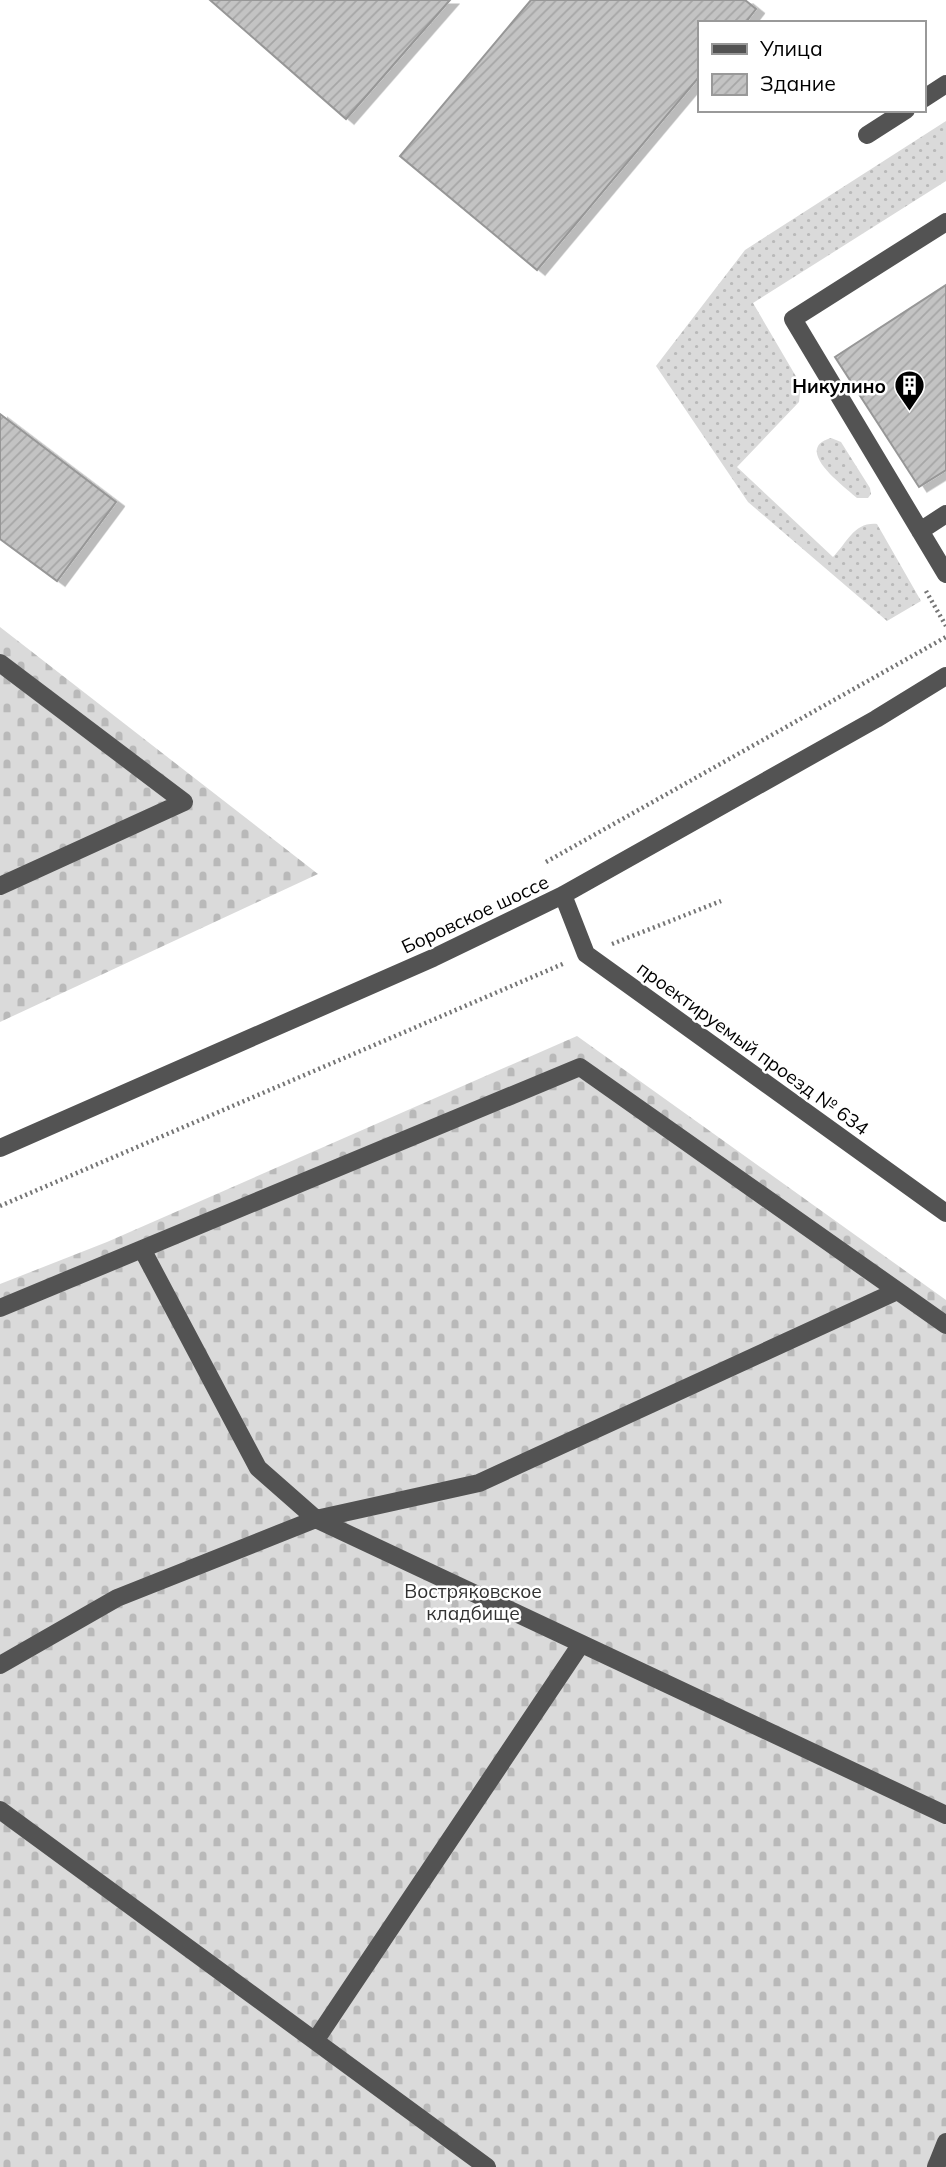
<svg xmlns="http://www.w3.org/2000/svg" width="946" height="2167" font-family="Mulish,sans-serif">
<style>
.grass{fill:url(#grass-dots)}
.cemetery{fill:url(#cemetery-stones)}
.building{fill:url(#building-hatch);stroke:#979797;stroke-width:2;filter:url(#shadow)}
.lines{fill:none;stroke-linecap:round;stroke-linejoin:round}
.path{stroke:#757575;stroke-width:4.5;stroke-dasharray:2 3.5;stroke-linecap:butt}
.minor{stroke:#535353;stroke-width:18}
.labels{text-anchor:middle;stroke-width:5;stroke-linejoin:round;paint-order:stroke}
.poi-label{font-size:19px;font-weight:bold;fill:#000;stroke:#fff;text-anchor:end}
.street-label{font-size:19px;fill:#000;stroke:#fff}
.park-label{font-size:19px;fill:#313131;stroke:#fff}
</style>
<defs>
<pattern id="grass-dots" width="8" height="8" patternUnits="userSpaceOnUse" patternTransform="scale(1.75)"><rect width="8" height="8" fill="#dadada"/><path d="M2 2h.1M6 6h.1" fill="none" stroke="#b9b9b9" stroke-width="1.8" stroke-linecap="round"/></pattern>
<pattern id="cemetery-stones" width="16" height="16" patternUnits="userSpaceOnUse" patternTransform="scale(1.75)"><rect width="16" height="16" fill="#dadada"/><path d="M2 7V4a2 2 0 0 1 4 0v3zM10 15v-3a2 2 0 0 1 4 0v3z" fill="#b9b9b9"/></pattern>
<pattern id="building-hatch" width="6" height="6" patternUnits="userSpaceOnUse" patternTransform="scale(1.75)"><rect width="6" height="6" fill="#c3c3c3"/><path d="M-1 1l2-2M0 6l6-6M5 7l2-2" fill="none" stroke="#a6a6a6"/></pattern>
<filter id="shadow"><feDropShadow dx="8" dy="4.5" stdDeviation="0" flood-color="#0004"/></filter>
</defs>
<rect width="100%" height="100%" fill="#fff"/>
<path class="grass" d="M946,121V181L753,303L801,385L799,402L737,467L833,557C848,542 854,522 877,524L921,601L887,621L748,502L656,366L745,250Z
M831,438L841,442L870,488L871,494L868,498H857C844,486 792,449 831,438Z"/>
<path class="cemetery" d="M0,627L318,874L0,1022Z
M577,1036L946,1300V2167H0V1284L107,1242Z"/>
<path class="building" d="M210,0H450L346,119Z
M531,0H745L756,9L745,23H699V77L537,270L400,156Z
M946,285V470L919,487L835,357Z
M0,414L116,502L57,581L0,539Z"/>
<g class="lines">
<path class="path" d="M926,591L946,626
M546,862L946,637
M612,944L721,901
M0,1206L565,963"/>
<path class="minor" d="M923,99L946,84
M867,135L906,110
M946,222L793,319L946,574
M920,531L946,514
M0,663L184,802L0,886
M563,895L586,954L946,1213
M0,1148L433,958L563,895L876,719L946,676
M142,1249L258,1468L316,1519L946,1815
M0,1308L580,1067L946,1325
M0,1665L117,1598L316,1519L479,1483L897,1291
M0,1810L487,2167
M315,2041L581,1644
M936,2167L946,2142"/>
</g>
<defs>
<symbol id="building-pin" viewBox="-11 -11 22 30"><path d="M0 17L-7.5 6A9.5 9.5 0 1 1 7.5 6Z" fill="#000" stroke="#fff"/><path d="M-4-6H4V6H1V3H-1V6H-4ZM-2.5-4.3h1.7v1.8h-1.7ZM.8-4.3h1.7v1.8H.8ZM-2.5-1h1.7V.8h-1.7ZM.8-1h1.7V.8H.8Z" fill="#fff"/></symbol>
</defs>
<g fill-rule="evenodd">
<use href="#building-pin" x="892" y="368" width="35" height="47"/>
</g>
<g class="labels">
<g class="poi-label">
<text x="886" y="393">Никулино</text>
</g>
<g class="street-label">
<text transform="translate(475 914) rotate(-25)" y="7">Боровское шоссе</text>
<text transform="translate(753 1048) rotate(36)" y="7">проектируемый проезд № 634</text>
</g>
<g class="park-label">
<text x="473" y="1598">Востряковское<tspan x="473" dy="22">кладбище</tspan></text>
</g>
</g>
<rect x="698" y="21" width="228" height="91" fill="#ffffff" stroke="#999999" stroke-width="2"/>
<rect x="712" y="44" width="35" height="10" fill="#535353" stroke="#999999" stroke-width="2"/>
<text x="760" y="56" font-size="21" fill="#000000">Улица</text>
<rect x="712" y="74" width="35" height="21" fill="url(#building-hatch)" stroke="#999999" stroke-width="2"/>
<text x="760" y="91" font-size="21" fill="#000000">Здание</text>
</svg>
